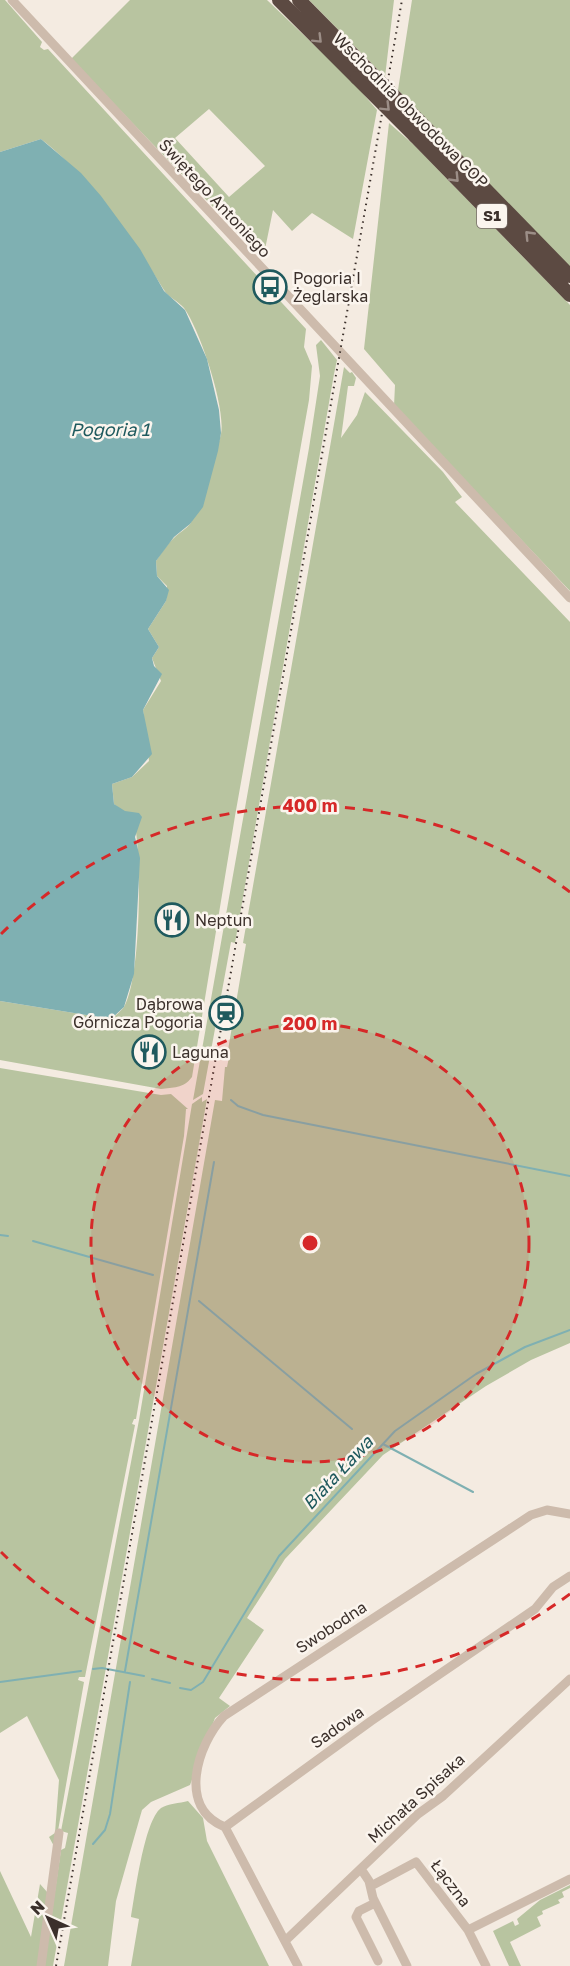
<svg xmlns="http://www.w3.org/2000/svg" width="570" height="1966" font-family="'Golos Text',sans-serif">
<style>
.green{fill:#b8c4a0;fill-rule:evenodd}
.water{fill:#7fb0b2}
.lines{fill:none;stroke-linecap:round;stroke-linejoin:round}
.stream{stroke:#7fb0b2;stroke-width:2}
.minor{stroke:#cdbbac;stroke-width:9}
.highway{stroke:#5c4a42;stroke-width:14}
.rail{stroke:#3b302b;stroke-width:2;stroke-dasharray:1.5 4.5;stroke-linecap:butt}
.highway-bridge{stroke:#5c4a42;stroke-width:14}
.oneway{stroke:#9c8e87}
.ring{fill:none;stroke:#d62828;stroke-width:3;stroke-dasharray:10 8}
.labels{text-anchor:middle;stroke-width:5;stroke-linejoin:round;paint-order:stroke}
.shield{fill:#fbf5ee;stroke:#756b66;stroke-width:1.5}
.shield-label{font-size:15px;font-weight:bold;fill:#3b302b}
.street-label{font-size:16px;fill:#3b302b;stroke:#fbf5ee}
.poi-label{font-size:16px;fill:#3b302b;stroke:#fbf5ee;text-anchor:start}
.water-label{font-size:18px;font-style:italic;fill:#1f5a5e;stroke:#fbf5ee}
.centre{fill:#d62828;stroke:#fbf5ee;stroke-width:3}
.ring-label{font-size:18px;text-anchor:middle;font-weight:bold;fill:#d62828;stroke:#fbf5ee;stroke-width:5;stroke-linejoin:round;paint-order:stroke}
</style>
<rect width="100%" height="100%" fill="#f4ebe1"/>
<path class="green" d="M0,0H5L42,42L40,47L44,50L48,49L306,329L304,347L312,366L309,400L235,816L192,1077C183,1089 173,1087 161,1089L0,1060V1001L111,1019C115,1016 121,1011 124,1007C141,977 141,866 136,832C133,819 123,811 114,804L112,784L132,777L149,761L143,710L161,681L152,658L159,647L148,629L166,601L167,586L157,576L156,561C162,552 168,543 176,536C180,532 186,529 190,524C195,518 219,444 221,434C226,408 200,330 184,308C178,301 168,297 164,290C128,233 94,181 41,139L0,152Z
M130,0H267L353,82L377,110L353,239L312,213L292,231L273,210L263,259L71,59ZM209,109L265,166L229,197L175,138Z
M309,0H394L385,77Z
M412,0H570V267L398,90Z
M389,123L414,145L570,305V591L394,406L395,385L364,349Z
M321,340L337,360L334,374L235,943L231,942L203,1094L193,1100L309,448L320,376L316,345Z
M344,367L350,373L352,372L356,378L354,386H348L341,438L357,415L365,392L443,472L462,497L455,502L570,622V1343L531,1360L486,1386L383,1455L285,1559L247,1618L264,1630L219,1698L230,1706L215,1718L190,1785L151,1802L142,1810L116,1901L108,1966H64L215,1100L222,1101L225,1067H227L229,1057L227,1056L246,944L243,943Z
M0,1068L161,1095L171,1094L188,1109H186L184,1136L136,1419H134L132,1424L135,1425L85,1677H79L78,1680L84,1682L55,1848L49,1837L55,1833L59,1780L27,1716L0,1733Z
M202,1097V1102L207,1099L53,1966H44L61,1850L65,1848L68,1833L61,1831L139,1420L192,1104Z
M188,1801L203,1818L207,1841L269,1966H131L139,1919L131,1917C135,1895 144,1821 161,1808C167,1804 180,1803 188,1801Z
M0,1871L31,1937L40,1884L48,1893L38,1966H0Z
M570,1885V1888L562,1892L564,1897L558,1900L560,1903L542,1911L543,1914L537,1917L541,1926L510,1942L521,1966H509L493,1931L513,1921L515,1926L519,1924L517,1919L540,1900Z"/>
<path class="water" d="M41,139L81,173L101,196L140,249L164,291L185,310L207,359L219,410L221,433L218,451L203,507L190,524L174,537L156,561L157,576L169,590L166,601L148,629L159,647L152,658L154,666L162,674L143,710L152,754L132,777L112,784L114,804L125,811L139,813L142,817L135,837L140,858L134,974L124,1007L111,1019L0,1001V152Z"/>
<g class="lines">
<path class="stream" d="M231,1100L238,1106L263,1115L570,1176
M0,1235L8,1236
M33,1241L153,1275
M199,1301L352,1429
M383,1444L473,1492
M93,1669L102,1668L144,1676
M125,1671L214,1162
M152,1679L170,1683
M0,1682L81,1671
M180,1688L191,1690L203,1682L279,1556L395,1431L476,1374L525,1347L570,1330
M93,1844L105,1830L110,1814L130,1682"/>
<path class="minor" d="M12,0L570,598
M225,1827C177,1808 197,1745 224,1716L531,1515L547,1510L570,1514
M225,1827L371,1721L535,1609L553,1587L570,1576
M225,1827L298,1966
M361,1869L369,1881L373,1898L407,1966
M371,1886L416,1862L468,1930L486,1966
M375,1903L359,1911L356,1917L378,1961
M468,1930L570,1879
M285,1941L418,1814L443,1796L570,1679
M41,1966L59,1833"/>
<path class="highway" d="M279,0L357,78
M299,0L365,67
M419,121L570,276
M415,136L570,295"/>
<path class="rail" d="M56,1966L402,0"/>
<path class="highway-bridge" d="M365,67L419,121
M357,78L415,136"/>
</g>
<defs><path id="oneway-chevron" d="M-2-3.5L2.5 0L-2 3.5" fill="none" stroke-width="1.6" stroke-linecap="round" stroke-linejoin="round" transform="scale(1.5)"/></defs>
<g class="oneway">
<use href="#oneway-chevron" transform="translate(318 39) rotate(45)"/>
<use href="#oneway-chevron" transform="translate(386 107) rotate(45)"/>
<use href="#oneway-chevron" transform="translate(455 178) rotate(46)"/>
<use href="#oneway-chevron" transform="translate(529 235) rotate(-134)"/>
</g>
<circle cx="310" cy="1243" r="219" fill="#d62828" fill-opacity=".12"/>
<g class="ring">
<circle cx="310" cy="1243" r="219"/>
<path d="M570 1594A437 437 0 0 1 1 1552M1 934A437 437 0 0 1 570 892"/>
</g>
<defs>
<symbol id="bus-ring" viewBox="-11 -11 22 22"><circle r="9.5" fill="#fbf5ee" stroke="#1f5a5e" stroke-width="1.5"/><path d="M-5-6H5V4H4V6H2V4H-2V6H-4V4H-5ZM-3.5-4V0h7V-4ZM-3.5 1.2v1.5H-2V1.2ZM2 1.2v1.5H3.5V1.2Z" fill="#1f5a5e"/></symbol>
<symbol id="restaurant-ring" viewBox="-11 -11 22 22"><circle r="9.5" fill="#fbf5ee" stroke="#1f5a5e" stroke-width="1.5"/><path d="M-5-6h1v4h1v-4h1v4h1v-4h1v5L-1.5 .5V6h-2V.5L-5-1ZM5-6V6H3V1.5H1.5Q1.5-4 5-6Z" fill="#1f5a5e"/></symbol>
<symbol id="station-ring" viewBox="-11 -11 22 22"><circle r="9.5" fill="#fbf5ee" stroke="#1f5a5e" stroke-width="1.5"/><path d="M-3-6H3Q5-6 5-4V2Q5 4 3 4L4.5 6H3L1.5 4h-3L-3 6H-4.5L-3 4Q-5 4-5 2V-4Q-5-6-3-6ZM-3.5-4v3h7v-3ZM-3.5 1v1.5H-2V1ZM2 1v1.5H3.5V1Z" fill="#1f5a5e"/></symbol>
</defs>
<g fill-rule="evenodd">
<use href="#bus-ring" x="251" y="268" width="38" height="38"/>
<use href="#restaurant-ring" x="153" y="901" width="38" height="38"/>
<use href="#station-ring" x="207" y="994" width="38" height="38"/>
<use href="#restaurant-ring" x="130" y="1033" width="38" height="38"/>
</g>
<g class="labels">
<rect class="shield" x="477" y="204" width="30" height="24" rx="4.5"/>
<g class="shield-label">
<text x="492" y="221">S1</text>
</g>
<g class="street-label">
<text transform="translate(411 110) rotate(45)" y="6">Wschodnia Obwodowa GOP</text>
<text transform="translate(215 198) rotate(47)" y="6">Świętego Antoniego</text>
<text transform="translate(331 1627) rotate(-33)" y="6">Swobodna</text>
<text transform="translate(337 1727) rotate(-35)" y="6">Sadowa</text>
<text transform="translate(416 1798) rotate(-42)" y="6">Michała Spisaka</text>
<text transform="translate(451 1883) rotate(53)" y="6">Łączna</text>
</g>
<g class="poi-label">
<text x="293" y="284">Pogoria I<tspan x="293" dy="18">Żeglarska</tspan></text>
<text x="195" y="926">Neptun</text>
<text x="203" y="1010" text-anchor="end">Dąbrowa<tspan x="203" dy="18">Górnicza Pogoria</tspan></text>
<text x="172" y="1058">Laguna</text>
</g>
<g class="water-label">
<text x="110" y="436">Pogoria 1</text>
<text transform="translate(338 1473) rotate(-47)" y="6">Biała Ława</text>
</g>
</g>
<circle cx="310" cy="1243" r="9" class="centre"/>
<g class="ring-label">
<text x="310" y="812">400 m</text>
<text x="310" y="1030">200 m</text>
</g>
<g transform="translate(48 1918) rotate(315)" stroke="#fbf5ee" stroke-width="4.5" paint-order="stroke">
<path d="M0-4.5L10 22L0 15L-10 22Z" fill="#3b302b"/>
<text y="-9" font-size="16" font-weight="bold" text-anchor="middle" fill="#3b302b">N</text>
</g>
</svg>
